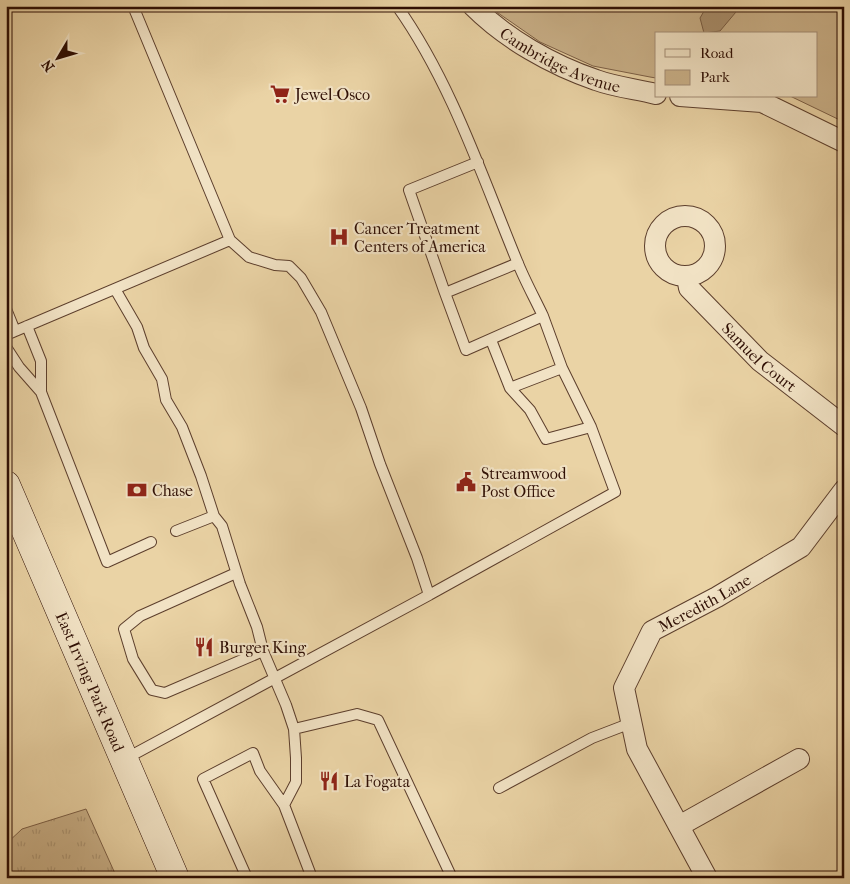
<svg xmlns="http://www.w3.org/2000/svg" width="850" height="884" font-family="'IM FELL French Canon',serif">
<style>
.grass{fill:url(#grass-tufts);stroke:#7c5f46}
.green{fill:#cab189;stroke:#7c5f46}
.water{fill:#aa906e;stroke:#785c43}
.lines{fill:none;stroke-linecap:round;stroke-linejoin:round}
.service-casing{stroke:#5c3e2c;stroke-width:12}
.minor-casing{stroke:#5c3e2c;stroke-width:22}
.secondary-casing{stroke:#2d0d03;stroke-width:29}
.service{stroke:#f1e2c4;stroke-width:10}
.minor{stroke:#f1e2c4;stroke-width:20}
.secondary{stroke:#f1e2c4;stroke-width:28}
.labels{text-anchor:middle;stroke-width:4.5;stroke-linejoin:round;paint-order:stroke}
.street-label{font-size:16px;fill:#2d0d03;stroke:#f1e2c4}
.poi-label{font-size:16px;fill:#2d0d03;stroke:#f1e2c4;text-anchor:start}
</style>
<defs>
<pattern id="grass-tufts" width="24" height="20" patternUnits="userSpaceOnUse" patternTransform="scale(1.25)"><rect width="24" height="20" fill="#cab189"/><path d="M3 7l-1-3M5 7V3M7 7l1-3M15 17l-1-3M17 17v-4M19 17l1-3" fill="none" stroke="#ae9775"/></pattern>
</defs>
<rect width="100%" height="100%" fill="#ead3a5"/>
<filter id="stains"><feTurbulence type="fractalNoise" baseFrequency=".004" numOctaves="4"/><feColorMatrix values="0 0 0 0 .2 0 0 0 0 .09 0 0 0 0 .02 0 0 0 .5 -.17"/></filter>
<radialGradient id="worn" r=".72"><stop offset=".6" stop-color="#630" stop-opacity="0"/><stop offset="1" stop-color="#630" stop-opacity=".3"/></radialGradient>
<path class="grass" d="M86,809L117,878H6V844L22,829Z"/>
<path class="green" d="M488,6H844V122L790,96H816V34H656V78L650,77L593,66L540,42Z"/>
<path class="water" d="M707,6H741L720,31L704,33L700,18Z"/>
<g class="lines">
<defs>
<path id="service" d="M397,6C451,82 482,176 517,261C524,279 534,297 543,316
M518,263L445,293L466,350L543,316L562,368L510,388L530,410L546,439L591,427
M115,289L137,327L144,348L162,379L166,400L182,427L201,476L214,516L222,526L240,584L257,627L263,651L286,705L294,729L296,758V782L284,805L312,878
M445,293L409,190L478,162
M6,309L15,331
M27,326L41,361V392L107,562L151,542
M6,335L230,240
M491,340L510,388
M6,347L19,367L41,392
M176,531L214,516
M236,573L140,616L124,629L133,659L152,690L165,693L263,651
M429,595L615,492L591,427L562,368
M294,729L357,714L378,720L452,878
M125,759L429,595L417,558L380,464L361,408L321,312L301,278L289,266L275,265L249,257L230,240L133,6
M499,788L592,738L631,723
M247,878L203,779L253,753L260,771L284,805"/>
<g id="minor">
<path id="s1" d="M473,6C506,39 552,65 596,80C615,87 636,89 656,94"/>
<path d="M680,96L762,102L844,142"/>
<circle cx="685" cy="246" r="30"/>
<path id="s2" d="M687,277L689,288L760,361L844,426"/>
<path d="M679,826L799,759"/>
<path id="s3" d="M707,878L637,749L624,688L652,631L717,597L801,547L844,490"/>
</g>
<g id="secondary">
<path id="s4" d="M6,485L175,878"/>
</g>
</defs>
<use href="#service" class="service-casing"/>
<use href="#minor" class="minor-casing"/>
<use href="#secondary" class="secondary-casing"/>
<use href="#service" class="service"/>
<use href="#minor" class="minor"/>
<use href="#secondary" class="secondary"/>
</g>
<defs>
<symbol id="supermarket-bare" viewBox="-9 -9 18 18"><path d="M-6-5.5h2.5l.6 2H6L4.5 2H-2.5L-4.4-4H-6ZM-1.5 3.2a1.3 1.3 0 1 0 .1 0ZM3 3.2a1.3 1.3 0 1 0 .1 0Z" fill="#8f2418" stroke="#f1e2c4" stroke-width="2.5" paint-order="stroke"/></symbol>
<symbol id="hospital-bare" viewBox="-9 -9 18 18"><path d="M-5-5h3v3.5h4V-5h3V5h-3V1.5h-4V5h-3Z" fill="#8f2418" stroke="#f1e2c4" stroke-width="2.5" paint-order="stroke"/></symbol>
<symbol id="civic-bare" viewBox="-9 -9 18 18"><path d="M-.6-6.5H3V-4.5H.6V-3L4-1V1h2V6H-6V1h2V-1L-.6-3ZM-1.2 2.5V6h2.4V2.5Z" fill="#8f2418" stroke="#f1e2c4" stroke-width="2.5" paint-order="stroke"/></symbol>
<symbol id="bank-bare" viewBox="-9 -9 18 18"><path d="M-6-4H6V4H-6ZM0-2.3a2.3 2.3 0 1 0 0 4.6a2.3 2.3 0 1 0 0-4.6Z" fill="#8f2418" stroke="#f1e2c4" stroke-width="2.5" paint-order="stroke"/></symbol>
<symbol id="restaurant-bare" viewBox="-9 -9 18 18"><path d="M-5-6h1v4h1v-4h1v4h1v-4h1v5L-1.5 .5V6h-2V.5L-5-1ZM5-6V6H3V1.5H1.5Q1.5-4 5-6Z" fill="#8f2418" stroke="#f1e2c4" stroke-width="2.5" paint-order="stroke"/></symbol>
</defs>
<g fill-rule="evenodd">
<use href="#supermarket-bare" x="266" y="80" width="28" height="28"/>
<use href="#hospital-bare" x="325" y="223" width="28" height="28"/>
<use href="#civic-bare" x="452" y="468" width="28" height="28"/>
<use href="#bank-bare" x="123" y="476" width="28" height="28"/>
<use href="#restaurant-bare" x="190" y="633" width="28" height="28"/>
<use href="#restaurant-bare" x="315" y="767" width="28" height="28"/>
</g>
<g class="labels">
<g class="street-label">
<text dy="6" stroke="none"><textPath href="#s1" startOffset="104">Cambridge Avenue</textPath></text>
<text dy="6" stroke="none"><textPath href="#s2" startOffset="110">Samuel Court</textPath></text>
<text dy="6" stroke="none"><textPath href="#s3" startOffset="332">Meredith Lane</textPath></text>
<text dy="6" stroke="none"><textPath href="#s4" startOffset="214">East Irving Park Road</textPath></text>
</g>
<g class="poi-label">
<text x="295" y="100">Jewel-Osco</text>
<text x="354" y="234">Cancer Treatment<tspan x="354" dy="18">Centers of America</tspan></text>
<text x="481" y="479">Streamwood<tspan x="481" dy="18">Post Office</tspan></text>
<text x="152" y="496">Chase</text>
<text x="219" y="653">Burger King</text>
<text x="344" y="787">La Fogata</text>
</g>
</g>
<rect width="850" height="884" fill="none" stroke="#ead3a5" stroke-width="25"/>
<rect x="8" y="8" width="835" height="869" fill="none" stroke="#2d0d03" stroke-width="2.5"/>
<rect x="12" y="12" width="825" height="859" fill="none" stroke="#2d0d03"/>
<rect x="655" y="32" width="162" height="65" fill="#f1e2c4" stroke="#a38d77"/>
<rect x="665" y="49" width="25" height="8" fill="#f1e2c4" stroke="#a38d77"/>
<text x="700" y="58" font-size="15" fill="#2d0d03">Road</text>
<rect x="665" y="70" width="25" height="15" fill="#cab189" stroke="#a38d77"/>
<text x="700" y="82" font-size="15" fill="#2d0d03">Park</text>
<g transform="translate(58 58) rotate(232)" stroke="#f1e2c4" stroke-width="4" paint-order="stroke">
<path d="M0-4L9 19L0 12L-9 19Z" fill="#2d0d03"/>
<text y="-8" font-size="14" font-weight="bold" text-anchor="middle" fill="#2d0d03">N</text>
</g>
<rect width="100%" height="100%" filter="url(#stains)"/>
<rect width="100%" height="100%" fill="url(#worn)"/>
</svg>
